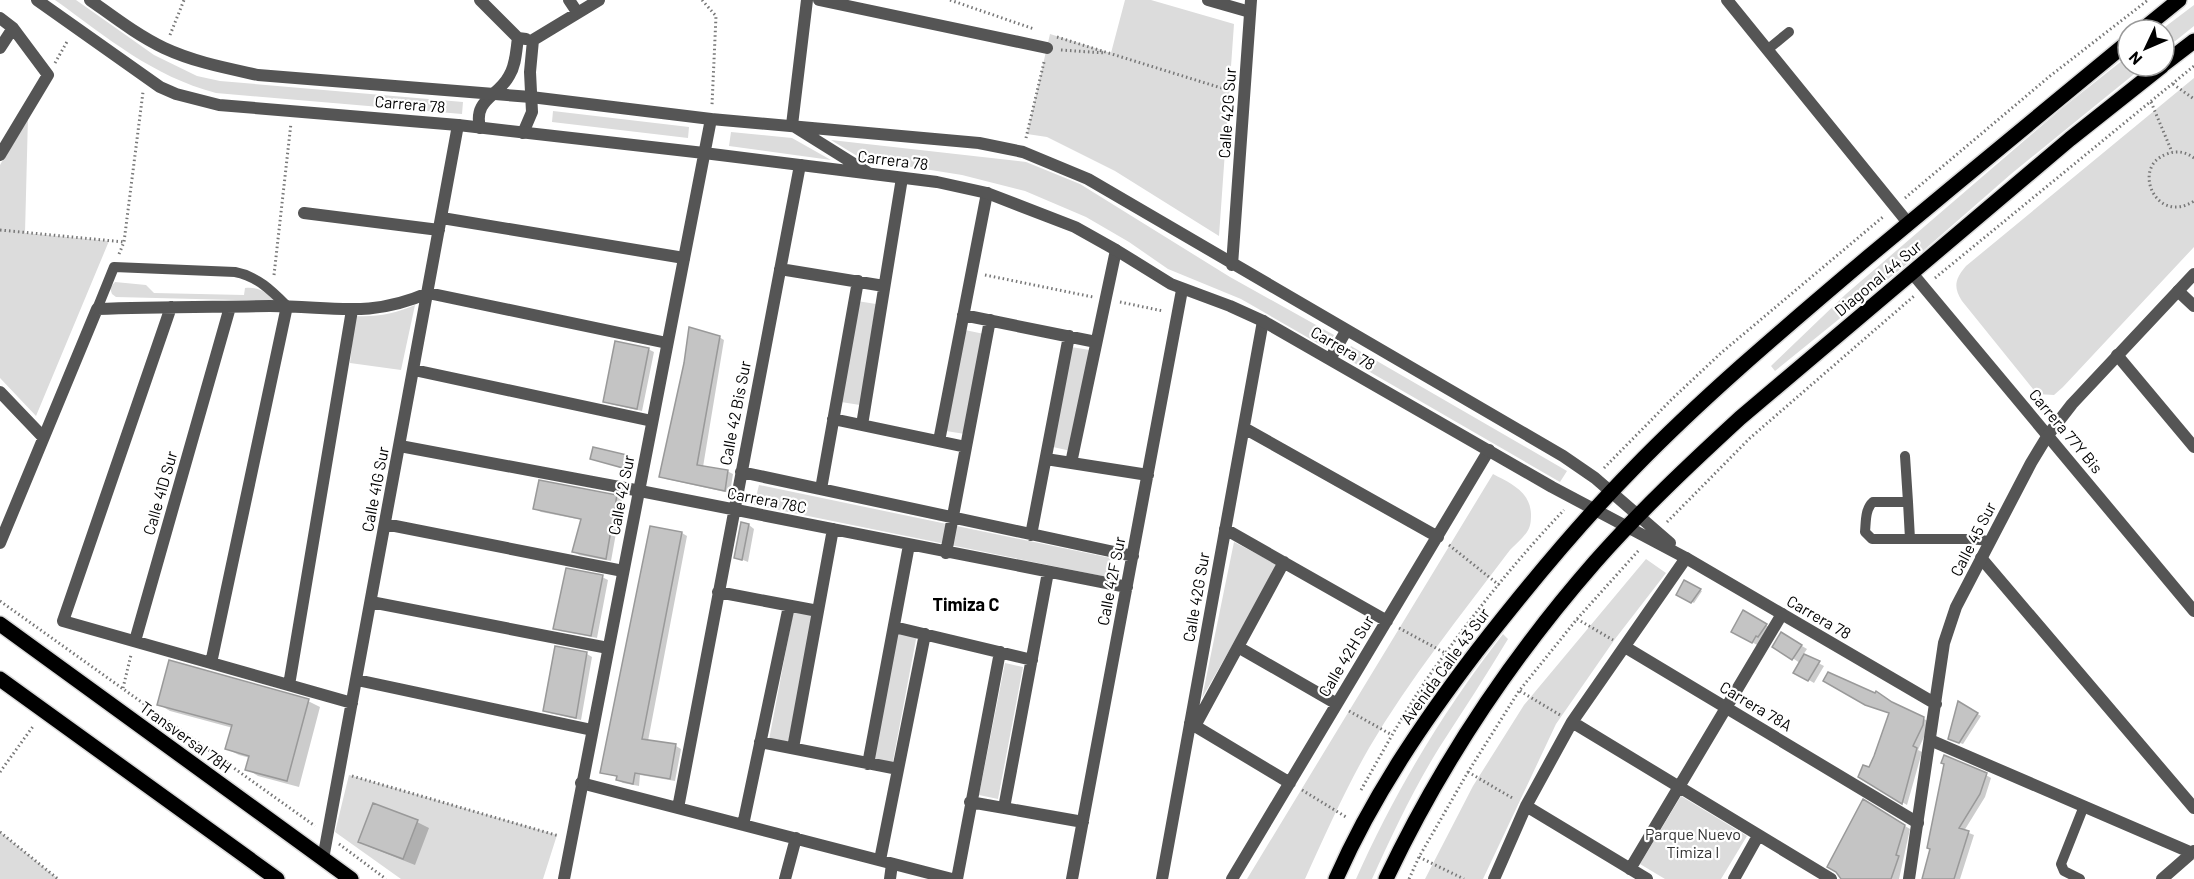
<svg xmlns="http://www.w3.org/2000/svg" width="2194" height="879" font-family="Barlow,sans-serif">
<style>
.green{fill:#dcdcdc}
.shadow{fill:#0003}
.building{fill:#c4c4c4;stroke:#999;stroke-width:1.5}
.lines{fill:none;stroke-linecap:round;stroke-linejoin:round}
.primary-casing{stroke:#dbdbdb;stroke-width:18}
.path{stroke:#777;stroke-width:3;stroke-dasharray:1.5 3;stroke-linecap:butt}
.service{stroke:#555;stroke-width:10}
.minor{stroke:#555;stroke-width:12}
.tertiary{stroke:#555;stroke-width:12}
.primary{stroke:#000;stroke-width:15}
.labels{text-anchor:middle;stroke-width:4.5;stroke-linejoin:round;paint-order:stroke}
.street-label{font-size:16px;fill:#000;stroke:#fff}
.park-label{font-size:16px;fill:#333;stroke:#fff}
.neighbourhood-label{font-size:18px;font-weight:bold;fill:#000;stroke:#fff}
</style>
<rect width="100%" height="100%" fill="#fff"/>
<path class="green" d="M55,0H76L154,55L197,76L220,81L463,102L462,114L216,93C152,76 108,38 55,0Z
M1125,0H1151L1234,24L1219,236L1115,171L1047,137L1027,134L1050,34L1111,53Z
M2194,5V26L2164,50V30H2161Z
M2128,56V66H2144L2011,174L1923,251L1775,371L1771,366L1846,294L2061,109Z
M2194,78V247L2063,387L2054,395L2037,394L1962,301C1953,287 1955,279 1966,266Z
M553,111L689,127L688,138L552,122Z
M28,116L25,233L109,241L36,416L0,378V165Z
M731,132L792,138L831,160L729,146Z
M831,140L1026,162L1080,184L1230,277L1334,335L1326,348L1241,299L1168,269L1129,242L1086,217L1025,191L962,175L862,159Z
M115,282L146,285L154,293L244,295L245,288C259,287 265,291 275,301L116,297L112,294L110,288Z
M857,301L876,304L860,405L841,402Z
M415,305L401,370L350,363L355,316C378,317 394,314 415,305Z
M965,330L984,334L965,434L946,431Z
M1351,346L1567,471L1560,482L1344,357Z
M1071,347L1090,350L1071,451L1053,447Z
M1493,474C1510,483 1530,491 1531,514C1531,520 1531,526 1527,532C1522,539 1515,545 1510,550C1461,615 1410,678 1369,748C1345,790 1325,835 1305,879H1247Z
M759,485L1111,558L1107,577L754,505Z
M1234,542L1278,565L1202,698Z
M1646,559L1666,573L1615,639L1556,724L1483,879H1425L1473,786L1524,705Z
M794,608L813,612L788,744L769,740Z
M898,630L917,634L892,766L873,762Z
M1503,634L1508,639C1486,676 1462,712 1439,748C1413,790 1392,835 1372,879H1356C1395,791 1444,710 1503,634Z
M1005,663L1023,667L998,799L979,795Z
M349,775L557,835L543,879H401L335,832Z
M1681,796L1747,836L1721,879H1665L1640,864Z
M0,832L58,879H0Z"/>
<path class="shadow" d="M719,337L724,340L703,467L727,471L733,474L730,493L666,479L660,476Z
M648,349L654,352L642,411L610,404L605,401Z
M626,456L632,459L629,470L591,458Z
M540,482L617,496L622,500L611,561L579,555L574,552L582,520L541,512L535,509Z
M749,525L754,529L748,562L736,557Z
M682,533L687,536L648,741L676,746L681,749L675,781L640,775L639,786L623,783L617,780L618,777L602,773Z
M602,577L608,580L597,638L560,631L554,628Z
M1685,582L1702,591L1694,603L1678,594Z
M1743,612L1771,628L1757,645L1733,631Z
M1782,634L1807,649L1803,655L1824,666L1814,683L1795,672L1800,663L1774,646Z
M556,648L587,654L592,657L581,720L550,713L544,710Z
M308,701L320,707L299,787L258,776L247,769L250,758L239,755L227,749L233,728L170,711L158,704Z
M1959,703L1981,716L1963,744L1954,741Z
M1894,705L1928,721V728L1918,750L1922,752L1907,805L1860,777L1869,768L1890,713L1872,707Z
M1986,775L1991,778L1985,797L1964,831L1974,835L1960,879H1924Z
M1863,801L1910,829L1899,879H1845Z
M417,822L429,828L415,865L372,848L360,842Z"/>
<path class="building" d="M689,327L720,336L697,465L728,470L725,491L659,477L684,363Z
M615,341L649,348L637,409L603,402Z
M593,447L627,455L623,468L590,459Z
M539,480L617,495L606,559L572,552L581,519L533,509Z
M741,522L749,524L742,560L734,558Z
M650,526L682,532L642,739L676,744L670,779L635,773L633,784L616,780L617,776L600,773Z
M566,568L603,575L591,636L553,629Z
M1684,580L1701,589L1691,603L1676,595Z
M1743,610L1767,624L1758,637L1756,636L1752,643L1731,632Z
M1781,632L1802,645L1792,660L1772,647Z
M555,646L587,652L576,718L543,711Z
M1804,654L1820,661L1808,681L1793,673Z
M169,660L309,699L287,781L245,770L249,756L225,749L232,725L157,705Z
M1828,672L1875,693L1876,691L1892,702L1924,717L1923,725L1913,746L1917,748L1902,804L1858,777L1863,765L1869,767L1874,756L1889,713L1865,705L1823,681Z
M1958,701L1978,713L1959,743L1948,739Z
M1944,755L1987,773L1980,794L1959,828L1969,831L1954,879H1922L1930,849L1927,848L1944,764L1941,763Z
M1863,799L1905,825L1896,855L1899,856L1891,879H1841L1836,872L1827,867Z
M373,803L418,820L403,859L358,842Z"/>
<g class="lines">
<defs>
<path id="primary" d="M2142,30L2179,0
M2164,64L2194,41
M0,624L351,879
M0,679L277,879
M1336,879C1372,797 1423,722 1477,651C1526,588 1577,526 1633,469C1706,394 1787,326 1867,258C1954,186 2041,113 2128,42
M1386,879C1440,765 1512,657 1595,562C1640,511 1690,464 1740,418L2070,139L2162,66"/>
</defs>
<use href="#primary" class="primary-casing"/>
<path class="path" d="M702,0L716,16L712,105
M950,0L1034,29
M170,35L184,0
M1057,37L1231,91
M1061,50L1105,53
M55,63L68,40
M2173,84L2194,99
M2151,102L2172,152
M1026,138L1044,62
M2194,158C2186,152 2177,150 2167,154C2130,166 2156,226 2194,201
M1905,198L2050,76L2148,0
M0,230L124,242
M119,254L124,242L143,92
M274,275L291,123
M985,275L1093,297
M1935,278L2194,66
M1120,302L1163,311
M1604,468L1672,399L1721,353L1884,216
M1667,522L1750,438L1914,296
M1449,545L1499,585
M0,601L315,826
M1577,619L1613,640
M1399,628L1445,653
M123,688L131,655
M1520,691L1560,715
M1349,711L1392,735
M0,772L34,725
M1468,772L1514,799
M352,776L559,836
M1302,790L1346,817
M1361,790C1386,746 1411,699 1442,658C1479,607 1520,556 1564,510
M0,832L58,879
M339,844L386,879
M1419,857L1464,879
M1409,879L1419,857L1468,772L1519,691L1577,619L1639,550"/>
<path class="service" d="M1767,50L1789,32
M97,309L114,267L235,272C257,276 272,291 287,306
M1905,456L1908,502
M1910,539L1908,502H1873C1865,509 1866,522 1865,532L1872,539H1968L1990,541
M2080,879L2064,871L2061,864L2084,806"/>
<path class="minor" d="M480,0L518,38L526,39
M569,0L577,12
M819,0L1047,48
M1208,0L1250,12
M1727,0L1909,224
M0,18L13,28L48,75L0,155
M533,40L599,0
M0,48L13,28
M792,125L807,0
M480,128C473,99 498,97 509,76C516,65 516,51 518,38
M523,133L532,112L530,72L533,40
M304,213L439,230
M442,218L684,258
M780,269L884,286
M1912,273L2194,611
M2178,291L2194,306
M171,307L63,621L352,703
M963,315L1096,342
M2117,355L2194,447
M414,370L652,421
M0,392L43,437
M833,419L966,447
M862,425L902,178
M1244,428L1438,537
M939,441L987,193
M400,446L630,489L1127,587
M1046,459L1148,475
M1071,463L1116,250
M741,472L1133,556
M821,489L858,281
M385,524L623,571
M1225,529L1387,621
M1031,535L1069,336
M0,543L97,309C155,307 212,307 270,306C332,306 368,319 428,293L667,343
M946,553L990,320
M1981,558L2194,808
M718,592L818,611
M371,602L608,648
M894,627L1032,660
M135,641L230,307
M1238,647L1337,704
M1625,647L1918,823
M211,663L287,306
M357,680L592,730
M289,685L352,310
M1572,722L1831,879
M1190,723L1290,783
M1195,726L1284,562
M1930,740L2192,853
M760,742L898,769
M793,748L833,529
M868,764L909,545
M581,783L952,879
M970,802L1083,822
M1526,806L1647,879
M678,808L800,165
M1004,808L1048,572
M743,825L789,606
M323,859L458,125
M880,860L925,634
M1630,869L1782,614
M785,879L796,838
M890,879L892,864
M957,879L1000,652
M1072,879L1182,290
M1162,879L1263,321
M1232,879L1489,450
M1494,879L1526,806L1572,722L1686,558
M1734,879L1758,836
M2162,879L2194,851"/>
<path class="tertiary" d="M37,0L160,87L176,94L219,105L458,125L704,153L937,182L987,193L1075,227L1116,250L1171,284L1230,306L1263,321L1552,487L1686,558L1936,704
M90,0C114,17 137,35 164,48C194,62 226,68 258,75L531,97L711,119L979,143L1023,152L1088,179L1563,456L1595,478L1670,543
M795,127L867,172
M1232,265L1251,0
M1330,359L1346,331
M564,879L711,119
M1909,879L1944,643L1956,607L2031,463L2048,435L2072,404L2194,274"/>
<use href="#primary" class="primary"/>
</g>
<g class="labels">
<g class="street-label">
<text transform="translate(410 104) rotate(5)" y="6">Carrera 78</text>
<text transform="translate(1227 113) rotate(-86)" y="6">Calle 42G Sur</text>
<text transform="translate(893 160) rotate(7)" y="6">Carrera 78</text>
<text transform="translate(1878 278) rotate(-40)" y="6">Diagonal 44 Sur</text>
<text transform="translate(1343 348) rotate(30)" y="6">Carrera 78</text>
<text transform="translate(735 413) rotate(-79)" y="6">Calle 42 Bis Sur</text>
<text transform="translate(2066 431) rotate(50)" y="6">Carrera 77Y Bis</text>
<text transform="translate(375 489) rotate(-79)" y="6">Calle 41G Sur</text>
<text transform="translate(160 493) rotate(-74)" y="6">Calle 41D Sur</text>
<text transform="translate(621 495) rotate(-79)" y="6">Calle 42 Sur</text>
<text transform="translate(767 500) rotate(11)" y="6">Carrera 78C</text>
<text transform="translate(1973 539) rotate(-63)" y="6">Calle 45 Sur</text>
<text transform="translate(1111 581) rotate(-79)" y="6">Calle 42F Sur</text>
<text transform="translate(1196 597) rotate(-80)" y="6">Calle 42G Sur</text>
<text transform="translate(1819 617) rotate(30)" y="6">Carrera 78</text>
<text transform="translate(1346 656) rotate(-59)" y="6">Calle 42H Sur</text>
<text transform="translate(1445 666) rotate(-54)" y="6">Avenida Calle 43 Sur</text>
<text transform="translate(1756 706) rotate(31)" y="6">Carrera 78A</text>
<text transform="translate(186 737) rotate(36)" y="6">Transversal 78H</text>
</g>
<g class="park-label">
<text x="1693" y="840">Parque Nuevo<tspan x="1693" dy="18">Timiza I</tspan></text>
</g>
<g class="neighbourhood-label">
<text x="966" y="611">Timiza C</text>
</g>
</g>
<g transform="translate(2146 48) rotate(226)"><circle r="28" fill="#ffffff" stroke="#999999" stroke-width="1.5"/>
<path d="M0-4.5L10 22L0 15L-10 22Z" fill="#000000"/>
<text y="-9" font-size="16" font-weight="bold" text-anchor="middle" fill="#000000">N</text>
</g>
</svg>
